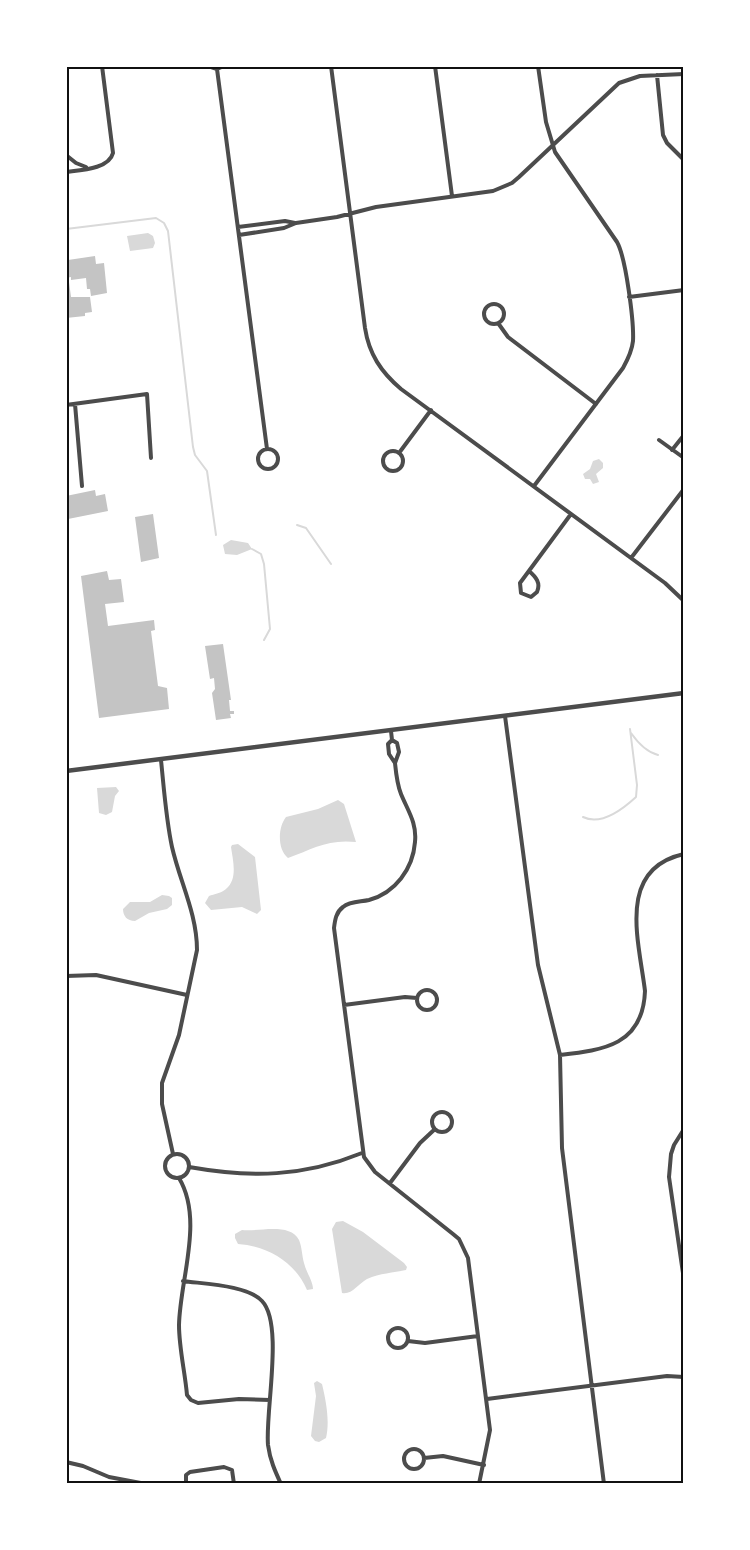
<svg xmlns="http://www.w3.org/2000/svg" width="750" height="1550" font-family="'Public Sans',sans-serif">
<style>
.water{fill:#d9d9d9}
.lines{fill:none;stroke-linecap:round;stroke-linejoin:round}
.stream{stroke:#d9d9d9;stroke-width:2}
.building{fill:#c4c4c4}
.minor{stroke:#4c4c4c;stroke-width:4}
.tertiary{stroke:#4c4c4c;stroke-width:4.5}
.neatline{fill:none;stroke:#111;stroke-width:2}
</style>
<rect width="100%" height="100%" fill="#fff"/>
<path class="water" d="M148,233L153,236L155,243L153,248L130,251L127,236Z
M599,459L603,463V468L596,474L599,482L593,484L590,479H585L583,474L590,469L593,461Z
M231,540L248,543L252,549L237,555L225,554L223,545Z
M116,787L119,791L115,796L112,812L106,815L99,813L97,788Z
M338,800L344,804L356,842C327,839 313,849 288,858C277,849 278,827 286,817L318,809Z
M238,844L255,857L261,910L257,914L242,907L211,910L205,903L209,896C214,894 222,893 226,889C238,879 233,861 231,847L232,845Z
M162,895L169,896L172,898V905L167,909L149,913L135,921C127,921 123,916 123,909L130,902H150Z
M343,1221L363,1232L404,1263L407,1267L406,1270C393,1273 380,1273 367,1279C358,1284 352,1295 342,1293L332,1229L336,1222Z
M242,1230C258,1232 290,1222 299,1240C302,1247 302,1256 304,1263C306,1272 313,1281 313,1289L307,1290C295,1262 268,1246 238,1244L235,1238V1234Z
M317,1381L322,1384C326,1401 330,1421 326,1438L319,1442L315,1441L311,1436L316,1396L314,1383Z"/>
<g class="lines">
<path class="stream" d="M66,229L156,218L164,223L168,231L193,447L195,455L207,471L216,535
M297,525L306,528L331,564
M252,549L261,554L264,564L270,629L264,640
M631,733C638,743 646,752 658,755
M583,817C601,826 623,809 636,797L637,785L630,729"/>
</g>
<path class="building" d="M95,256L96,264L104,263L107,293L91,296L90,289H87L86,278L71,280V277L66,278V263H69L68,260Z
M69,282L71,297H90L92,312L85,313V316L66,318V283Z
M95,490L96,496L105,494L108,511L68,519L66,496Z
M153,514L159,558L141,562L135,517Z
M107,571L109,580L121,579L124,602L105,604L108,626L154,620L155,630L151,631L158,686L167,688L169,709L99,718L81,576Z
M223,644L231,700H229L230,711H234V714H230L231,718L216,720L212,693L215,689L214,678L210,679L205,646Z"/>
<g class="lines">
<path class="minor" d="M208,66L217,69L224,66
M331,66L365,328C369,354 381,372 401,389L665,583L684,601
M435,66L452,196
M217,69L267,449
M657,75L663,135L667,143L684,160
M66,155L76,163L86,167
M66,172C81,170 109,169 113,153L102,66
M238,227L285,221L295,223
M239,235L284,228L296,223L337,217L376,207L493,191L512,183L519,177L619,83L640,76L684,74
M629,297L684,290
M484 314a10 10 0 1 1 20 0a10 10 0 1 1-20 0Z
M498,323L508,337L596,404
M75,404L82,486
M66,405L147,394L151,458
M659,440L684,458
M258 459a10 10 0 1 1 20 0a10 10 0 1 1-20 0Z
M672,450L684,435
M383 461a10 10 0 1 1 20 0a10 10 0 1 1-20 0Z
M399,453L431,410
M534,486L623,368C628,359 632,351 633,341C634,322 626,258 617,242L555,152L546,122L538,66
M631,558L684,489
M529,571C536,577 541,583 537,592L531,597L521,593L520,583L571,514
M505,716L538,965L560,1055L562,1148L604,1484
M391,731L392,740L397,743L399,752L395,763L389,754L388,744L392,740
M161,760C164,789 166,819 172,847C180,882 197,914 197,950L179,1035L162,1083V1104L173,1154
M395,763C396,773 397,784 401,794C408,811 417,823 415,842C413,869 395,893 369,900C360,902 350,901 343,907C336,912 335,920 334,928L364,1157L375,1172L453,1234L459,1239L468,1258L490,1430L479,1484
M66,976L96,975L187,995
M417 1000a10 10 0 1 1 20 0a10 10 0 1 1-20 0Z
M344,1005L405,997L417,998
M560,1055C604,1050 643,1045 645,991C639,941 616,869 684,854
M432 1122a10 10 0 1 1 20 0a10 10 0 1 1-20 0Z
M684,1129L674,1145L671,1154L669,1177L684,1280
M165 1166a12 12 0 1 1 24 0a12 12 0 1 1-24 0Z
M189,1167C251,1178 303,1177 362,1153
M179,1178C204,1220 180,1279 179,1325C179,1348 185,1372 187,1395L191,1400L198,1403L239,1399L270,1400
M390,1183L420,1143L435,1129
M183,1281C204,1284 247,1285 262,1301C284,1324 265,1412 268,1445C270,1460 275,1471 281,1484
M388 1338a10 10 0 1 1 20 0a10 10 0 1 1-20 0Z
M408,1341L425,1343L478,1336
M487,1399L667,1376L684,1377
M404 1459a10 10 0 1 1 20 0a10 10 0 1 1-20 0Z
M424,1458L443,1456L484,1465
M66,1462L83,1466L109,1477L146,1484
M175,1484L185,1483
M186,1484V1475L190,1472L224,1467L232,1470L234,1484"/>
<path class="tertiary" d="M66,771L684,693"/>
</g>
<rect width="750" height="1550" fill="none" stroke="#ffffff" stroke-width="135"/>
<rect x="68" y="68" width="614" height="1414" class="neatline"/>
</svg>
